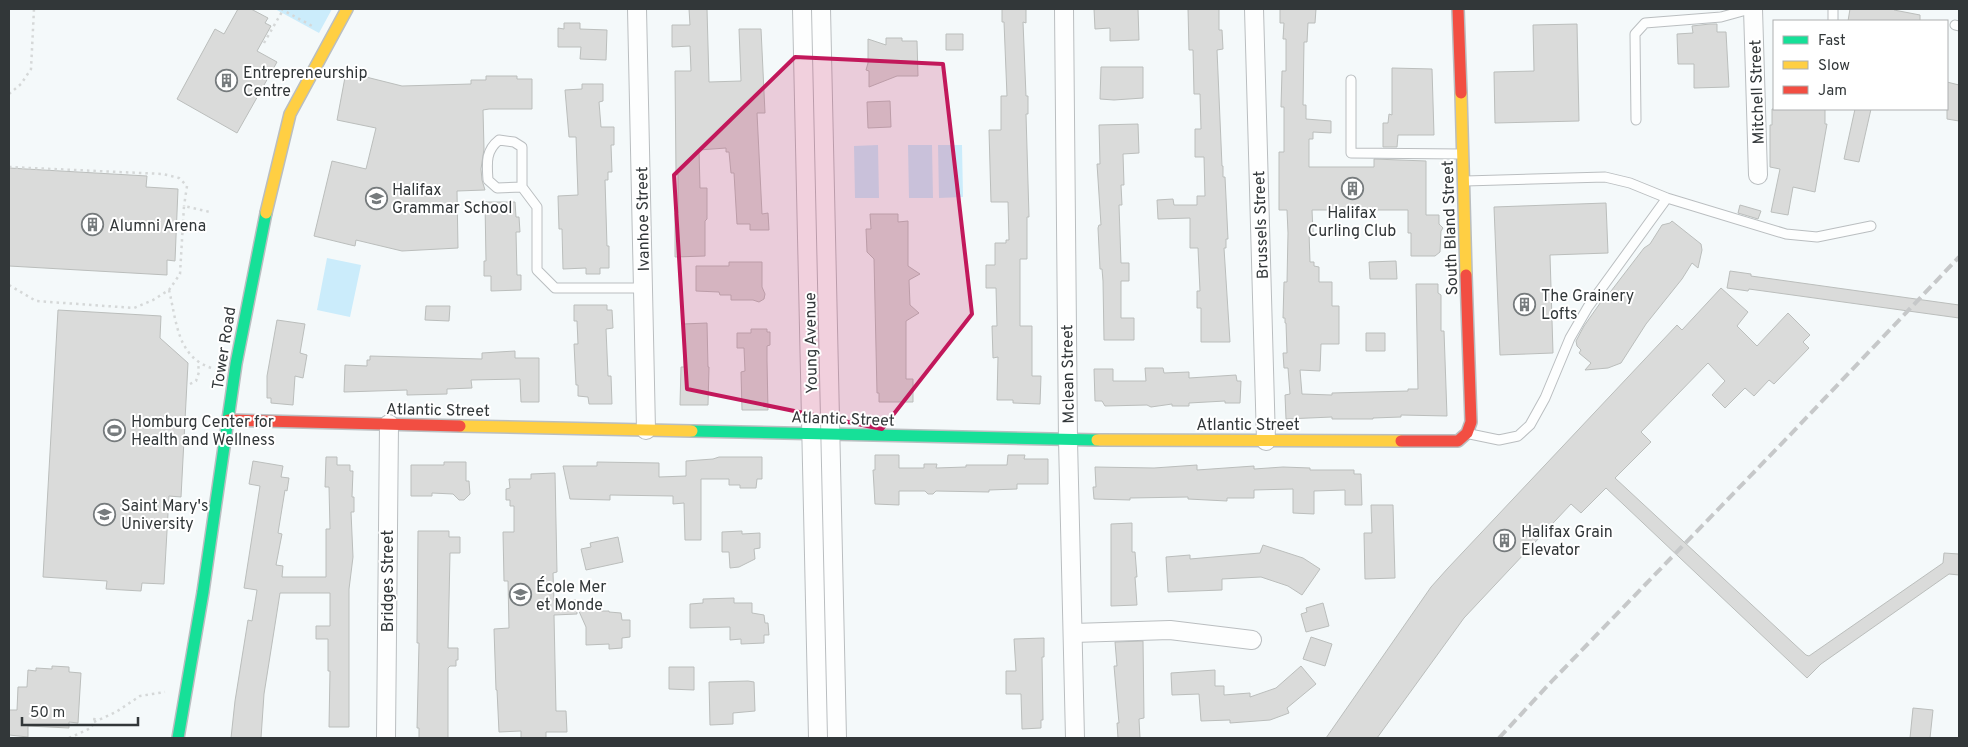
<svg xmlns="http://www.w3.org/2000/svg" width="1968" height="747" font-family="Overpass,sans-serif">
<style>
.green{fill:#cbecfb}
.building{fill:#dadbda;stroke:#bbbebc}
.lines{fill:none;stroke-linecap:round;stroke-linejoin:round}
.lane-casing{stroke:#babec0;stroke-width:11}
.street-casing{stroke:#babec0;stroke-width:20}
.fast-casing{stroke:#babec0;stroke-width:14}
.slow-casing{stroke:#babec0;stroke-width:14}
.jam-casing{stroke:#babec0;stroke-width:14}
.path{stroke:#d5d8d8;stroke-width:2.5;stroke-dasharray:2.5 4;stroke-linecap:butt}
.lane{stroke:#fdfefe;stroke-width:9}
.street{stroke:#fdfefe;stroke-width:18}
.fast{stroke:#16e098;stroke-width:11}
.slow{stroke:#ffcf43;stroke-width:11}
.jam{stroke:#f24e42;stroke-width:11}
.rail{stroke:#c6c8c9;stroke-width:4;stroke-dasharray:10 5;stroke-linecap:butt}
.marked{fill:#c2185b;fill-opacity:0.2;stroke:#c2185b;stroke-width:4;stroke-linejoin:round}
.labels{text-anchor:middle;stroke-width:4;stroke-linejoin:round;paint-order:stroke}
.poi-label{font-size:16px;fill:#323739;stroke:#fff;text-anchor:start}
.street-label{font-size:16px;fill:#323739;stroke:#fff}
</style>
<rect width="100%" height="100%" fill="#f4f9fa"/>
<path class="green" d="M275,9H332L319,33Z
M809,9H814L823,413L821,414L819,412Z
M878,145L879,198H855L854,146Z
M932,145L933,198H909L908,145Z
M938,145H962L963,197L939,198Z
M327,258L361,265L350,317L317,310Z
M823,454L831,738H827L820,455Z"/>
<path class="building" d="M238,9H251L268,18L265,23L271,26L257,51L277,62L237,133L177,99L215,29L224,34Z
M689,9H707L709,82L741,81L739,29H761L765,113H757L762,214L768,213L769,230H750V224H737L734,173H731L729,152H726V148L699,150L700,188H707V219L705,221V256L675,257V213H678V174H676L675,71H691L690,46L672,47V25H690Z
M1002,9H1026V23L1023,22L1026,96H1028V114H1026L1029,217H1027V259H1020V326H1032V376H1041L1040,404L1013,403V400H997L998,357L993,358L992,326H997L996,288H986V265H995V243H1006V240H1009L1008,202H991L989,130H1001V96H1007L1004,22H1002Z
M1094,9H1138L1139,40L1110,41V28L1095,29Z
M1188,9H1219V30H1222L1223,49L1217,50L1222,166H1223V177H1225L1228,239H1226V248H1224L1230,342H1201V308H1197V291H1200L1198,248H1190V218L1158,219L1157,200L1173,199L1174,205H1197V196H1205L1204,157H1195V129H1201L1200,94H1194L1193,50H1189Z
M1280,9H1316L1315,23H1308L1307,42H1304L1303,105H1306V119L1331,121V133L1313,132V139H1309V167H1374V159L1426,161V215H1439V224L1443,228L1441,231L1440,252L1435,256H1411V233H1408V210H1312L1313,232H1309L1310,262H1314V266L1319,267V282H1332V306H1339V344H1321L1320,371L1300,370L1302,394L1332,395V393L1408,391V389H1418L1416,284H1438V293L1441,295V331H1444L1447,416L1401,415V417L1373,418V419H1332V417L1286,419L1285,395L1290,394L1288,368H1284L1283,353H1287L1286,323H1285V318H1283L1284,282H1287L1288,233L1287,210H1279V152H1284V107H1281L1282,71H1286V39H1283L1284,23H1280Z
M1850,9H1895L1894,10L1920,15V21H1848Z
M564,23H580V29L607,30L606,60L580,59L581,47H558V28L564,29Z
M1577,24L1579,121L1495,123L1494,72L1534,71L1533,25Z
M1710,24H1717V32H1726L1729,87L1694,88V64H1678L1677,34L1693,33L1692,26Z
M946,34H963V50H946Z
M886,38H902V41H917L918,76H897L869,87V71L866,70L868,63V39L886,45Z
M1101,67H1143V98L1114,100L1100,99Z
M1392,68L1432,69L1434,135H1398L1397,147H1383V123H1388L1389,114L1392,115Z
M346,72L402,86L471,84V80H486V76H517V79H532V109H489L483,110L484,149L481,169L482,180L485,190L457,191L458,248L402,251L356,240L355,246L314,236L332,161L366,169L376,128L337,120Z
M1947,82L1959,85V121L1947,119Z
M582,84H603V101L599,102L601,127H614V145H611L612,172H608V180H605L607,246H609V268H600V274H586V268L563,269L562,229H559L558,196L578,195L576,137H569L565,90L582,89Z
M890,101L891,127L868,128L867,102Z
M1772,109H1825V124H1827L1815,192L1793,187L1788,215L1771,212L1780,169L1770,167V125H1772Z
M1855,109H1871L1859,162L1844,159Z
M1138,124L1139,153L1123,154L1124,185H1121L1122,205H1119L1121,263H1129V281H1121V318H1134V340H1104L1103,281L1102,269H1100L1098,228L1099,225H1101L1097,164H1100L1099,125Z
M9,168L147,176L146,187L178,189L175,261L167,260V275L9,266Z
M485,202H515L516,217H519L520,232H516L517,275H521V290L491,291V276H484V261H486Z
M1606,203L1608,253L1550,255L1553,353L1500,355L1494,207Z
M1740,205L1761,211L1758,219L1738,213Z
M870,214H898V222L908,221V266L920,274L909,280L910,305L919,313L906,321V379H913V402H879V393H877L874,259L867,252L866,229H871Z
M1672,221L1701,244L1702,250L1698,268L1692,263L1682,279L1646,324L1621,363L1608,368L1585,370L1591,363L1579,353L1581,350L1577,346L1576,341L1584,326L1603,299L1608,295L1644,248L1650,244L1662,225L1670,223Z
M1396,261L1397,279H1370L1369,262Z
M729,262H762V287L765,294L764,299L759,302L753,300H731V295H720L719,292L696,291V266H729Z
M1730,271L1751,274V276L1959,305V318L1749,289L1748,291L1727,288Z
M1721,288L1748,312L1737,326L1757,346L1788,313L1810,335L1803,342L1809,348L1774,384L1769,380L1754,396L1745,388L1725,408L1712,395L1725,381L1708,363L1641,432L1651,442L1615,478L1806,655L1809,656L1943,563L1944,553L1959,554V575L1949,574L1821,664L1807,678L1606,488L1581,513L1571,504L1464,618L1377,738H1326L1431,587L1448,568L1677,325L1682,330Z
M574,305H607V310H612L613,328L606,329L608,376H611L612,404H589L588,397L578,396V385H576L574,344H578L577,321H574Z
M426,306H450L449,321L425,320Z
M58,310L161,316L160,338L188,363L181,497L169,496L164,584L142,583L141,591L106,589L107,581L43,577Z
M277,320L305,324L300,353L307,355L303,378L295,376L293,405L271,403V398H267V376Z
M707,323L708,367H709L708,405H680L681,367H684L683,324Z
M751,329H767V332H770V345L767,346V361L768,410H742L741,372L745,371L744,348H737V333H751Z
M1366,333H1385V351H1366Z
M515,351V358H539V402H521L520,379L471,380L472,388L447,389V394L407,395V390L344,392L345,365L367,366V360H370V356L482,359V353Z
M1145,368H1163L1164,373L1189,372V378L1236,375L1237,381H1241L1240,403H1225V401L1189,403V406H1172V404L1151,407L1147,405L1105,406L1102,401H1095L1094,369H1113V381H1146Z
M875,455H899V468H924V464H937L936,468L966,467V465H1007L1008,455H1025L1024,459H1048V484H1017V489L989,490V492L936,491L933,494H928L925,491H899V505L875,504L873,470H875Z
M326,457H337V465H350V471H353L352,497H354V512H351L353,557L349,589V727H329L330,671H328V639H316V626H330V593H280L264,694L261,738H231L235,701L248,620L252,621L257,590L244,588L260,486L249,484L253,461L283,466L281,477L289,478L287,491L285,490L278,533L282,534L276,565L283,566L282,577H326V529H330L329,487H325Z
M719,457H762V479H757L756,488H740V485H729V479H701V540H685L684,503L673,504V496L610,495V500L570,499L563,466H597V462L659,463V477L686,476V461L713,459Z
M444,462H466V481H469L470,494L464,500H459L453,494L432,493V496H411V465H444Z
M1197,465V470L1254,466V469L1283,467L1310,468V470H1354V474H1361L1362,505H1345V490L1314,491V514L1293,513V489L1254,490V498H1227V501L1188,499V497L1130,498V500L1094,499L1093,487H1096L1095,467L1154,468Z
M555,473L557,572L553,573L554,601L576,600L577,614L554,615L556,711H566L567,732H546V738H521V731L499,732L497,690H496L494,629L509,628L508,581H504L503,532H514V506H510V500H506V489L510,488L509,479H531V474Z
M1371,505H1393L1395,578L1365,579L1364,533H1372Z
M1132,523V552H1135L1137,577H1135L1137,605L1111,606V524Z
M418,531H449V537H460V553H450L448,648H458V660H456V666H450L448,668V738H419V728H417L419,643H417Z
M742,531V534L760,533V548L754,549L755,559L739,567L730,568L729,552H722V532Z
M618,537L623,562L586,570L581,549L591,547L590,543Z
M1263,545L1303,558L1320,569L1302,595L1288,586L1261,577L1222,579V590L1168,592L1166,557L1190,555V559L1260,553Z
M734,598V603H752V613L764,615L765,623H768L769,635H764V643L741,644V639L730,640V627L690,628V604L703,603V599Z
M1323,603L1329,626L1306,632L1301,614L1307,612L1306,608Z
M598,608L601,611H609V612L621,613L622,620H630V637L622,638V648L609,649V644L586,645V627L578,609Z
M1311,637L1332,644L1325,666L1303,659Z
M1044,638V657H1042L1043,720H1041V728L1022,729L1021,694H1006V671H1016L1014,639Z
M1143,641L1144,718L1139,719L1140,738H1118L1117,723H1119L1114,666H1117L1115,642Z
M52,666L69,667V672L81,673L78,723L69,722V728L28,726V737L9,735V710H17L18,687H27L28,670L36,671V668L52,669Z
M1301,666L1316,684L1287,708L1289,713L1270,720L1230,723V720L1201,721L1199,694L1172,695L1171,673L1215,670V686H1224V695L1250,693V697L1276,688Z
M669,667H694V690L669,689Z
M748,681L754,682L755,711L733,713V724L710,725L709,682Z
M1913,708L1933,710L1930,738H1910Z"/>
<g class="lines">
<defs>
<path id="lane" d="M1833,9V21
M1955,25L1959,26
M1351,80V153L1461,154
M1636,120L1635,34L1645,23L1721,17L1750,9
M1465,181L1605,177L1630,183L1667,198L1786,234L1817,237L1871,226
M522,187L497,188L488,180C487,164 485,151 499,140L514,142L522,147V187L537,207V270L555,288H644
M1470,434L1499,440L1518,436L1530,425L1545,398L1570,338L1588,307L1667,198"/>
<path id="street" d="M637,9L646,430
M802,9L818,738
M821,9L837,738
M1064,9L1068,440L1075,738
M1254,9L1266,441
M1753,9L1758,175
M1073,633L1170,630L1252,640
M386,738L389,424"/>
<path id="fast" d="M692,431L1097,440
M178,738L203,592L236,364L266,213"/>
<path id="slow" d="M1461,93L1466,275
M266,213L290,114L347,9
M460,426L692,431
M1097,440L1401,441"/>
<path id="jam" d="M1458,9L1461,93
M228,420L460,426
M1401,441H1458L1467,433L1471,422L1466,275"/>
</defs>
<use href="#lane" class="lane-casing"/>
<use href="#street" class="street-casing"/>
<use href="#fast" class="fast-casing"/>
<use href="#slow" class="slow-casing"/>
<use href="#jam" class="jam-casing"/>
<path class="path" d="M281,9L314,27
M264,43L283,10
M9,94L21,84L31,69L34,9
M9,167L163,174L179,178L187,186L184,206
M9,285L36,301L134,308L153,300L169,290L180,274L184,206L210,212
M169,290C177,323 177,359 215,369
M190,384L196,381L199,372L198,363
M94,722L116,712L140,696L165,692
M69,738L91,728L94,722L95,714"/>
<use href="#lane" class="lane"/>
<use href="#street" class="street"/>
<use href="#fast" class="fast"/>
<use href="#slow" class="slow"/>
<use href="#jam" class="jam"/>
<path class="rail" d="M1499,738L1552,681L1789,436L1959,257"/>
</g>
<path class="marked" d="M795,57L943,64L972,314L882,429L687,389L674,175Z"/>
<defs>
<symbol id="building-ring" viewBox="-11 -11 22 22"><circle r="9.5" fill="#fff" stroke="#767b7d" stroke-width="1.5"/><path d="M-4-6H4V6H1V3H-1V6H-4ZM-2.5-4.3h1.7v1.8h-1.7ZM.8-4.3h1.7v1.8H.8ZM-2.5-1h1.7V.8h-1.7ZM.8-1h1.7V.8H.8Z" fill="#767b7d"/></symbol>
<symbol id="school-ring" viewBox="-11 -11 22 22"><circle r="9.5" fill="#fff" stroke="#767b7d" stroke-width="1.5"/><path d="M0-5L7-2L0 1L-7-2ZM-4 1L0 2.5L4 1V4Q0 6-4 4Z" fill="#767b7d"/></symbol>
<symbol id="stadium-ring" viewBox="-11 -11 22 22"><circle r="9.5" fill="#fff" stroke="#767b7d" stroke-width="1.5"/><path d="M0-5a6.5 5 0 1 0 0 10a6.5 5 0 1 0 0-10ZM-3.5-1.8h7v3.6h-7Z" fill="#767b7d"/></symbol>
<symbol id="university-ring" viewBox="-11 -11 22 22"><circle r="9.5" fill="#fff" stroke="#767b7d" stroke-width="1.5"/><path d="M0-5L7-2L0 1L-7-2ZM-4 1L0 2.5L4 1V4Q0 6-4 4Z" fill="#767b7d"/></symbol>
</defs>
<g fill-rule="evenodd">
<use href="#building-ring" x="214" y="68" width="25" height="25"/>
<use href="#building-ring" x="1340" y="176" width="25" height="25"/>
<use href="#school-ring" x="364" y="186" width="25" height="25"/>
<use href="#building-ring" x="80" y="212" width="25" height="25"/>
<use href="#building-ring" x="1512" y="292" width="25" height="25"/>
<use href="#stadium-ring" x="102" y="418" width="25" height="25"/>
<use href="#university-ring" x="92" y="502" width="25" height="25"/>
<use href="#building-ring" x="1492" y="528" width="25" height="25"/>
<use href="#school-ring" x="508" y="582" width="25" height="25"/>
</g>
<g class="labels">
<g class="poi-label">
<text x="243" y="78">Entrepreneurship<tspan x="243" dy="18">Centre</tspan></text>
<text x="392" y="195">Halifax<tspan x="392" dy="18">Grammar School</tspan></text>
<text x="1352" y="218" text-anchor="middle">Halifax<tspan x="1352" dy="18">Curling Club</tspan></text>
<text x="109" y="231">Alumni Arena</text>
<text x="1541" y="301">The Grainery<tspan x="1541" dy="18">Lofts</tspan></text>
<text x="131" y="427">Homburg Center for<tspan x="131" dy="18">Health and Wellness</tspan></text>
<text x="121" y="511">Saint Mary's<tspan x="121" dy="18">University</tspan></text>
<text x="1521" y="537">Halifax Grain<tspan x="1521" dy="18">Elevator</tspan></text>
<text x="536" y="592">École Mer<tspan x="536" dy="18">et Monde</tspan></text>
</g>
<g class="street-label">
<text transform="translate(1756 92) rotate(-92)" y="6">Mitchell Street</text>
<text transform="translate(642 219) rotate(-91)" y="6">Ivanhoe Street</text>
<text transform="translate(1260 225) rotate(-92)" y="6">Brussels Street</text>
<text transform="translate(1449 228) rotate(-92)" y="6">South Bland Street</text>
<text transform="translate(810 343) rotate(-91)" y="6">Young Avenue</text>
<text transform="translate(223 348) rotate(-81)" y="6">Tower Road</text>
<text transform="translate(1067 374) rotate(-91)" y="6">Mclean Street</text>
<text transform="translate(438 409) rotate(1)" y="6">Atlantic Street</text>
<text transform="translate(843 418) rotate(2)" y="6">Atlantic Street</text>
<text x="1248" y="430">Atlantic Street</text>
<text transform="translate(387 581) rotate(-90)" y="6">Bridges Street</text>
</g>
</g>
<rect width="1968" height="747" fill="none" stroke="#323739" stroke-width="20"/>
<rect x="1773" y="20" width="175" height="90" fill="#ffffff" stroke="#adafb0"/>
<rect x="1783" y="36" width="25" height="8" fill="#16e098" stroke="#adafb0"/>
<text x="1818" y="45" font-size="15" fill="#323739">Fast</text>
<rect x="1783" y="61" width="25" height="8" fill="#ffcf43" stroke="#adafb0"/>
<text x="1818" y="70" font-size="15" fill="#323739">Slow</text>
<rect x="1783" y="86" width="25" height="8" fill="#f24e42" stroke="#adafb0"/>
<text x="1818" y="95" font-size="15" fill="#323739">Jam</text>
<path d="M22 717v8h116v-8" fill="none" stroke="#323739" stroke-width="2.5"/>
<text x="30" y="717" font-size="15" fill="#323739" stroke="#ffffff" stroke-width="4" paint-order="stroke">50 m</text>
</svg>
